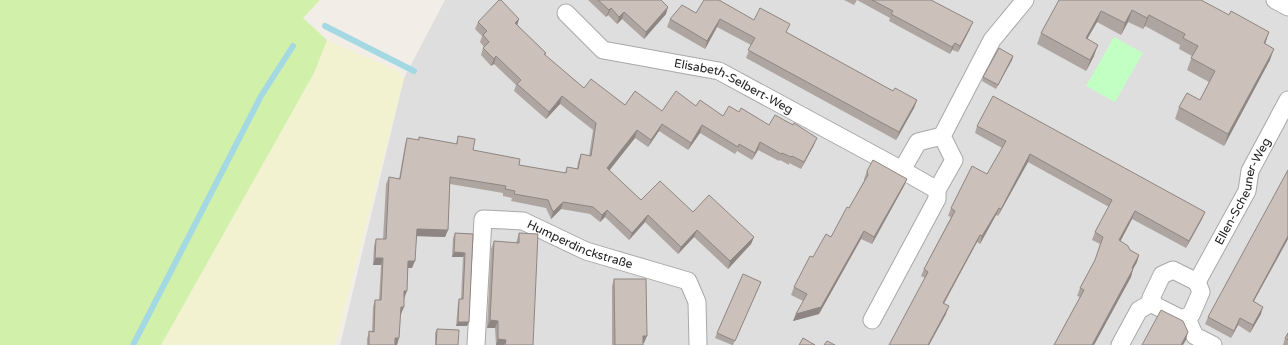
<svg xmlns="http://www.w3.org/2000/svg" width="1288" height="345" font-family="'Varela Round',sans-serif">
<style>
.residential{fill:#dfdede}
.farmland{fill:#f2f2d1}
.grass{fill:#d1f0a9}
.park{fill:#c2ffc3}
.lines{fill:none;stroke-linecap:round;stroke-linejoin:round}
.stream{stroke:#a4d9e4;stroke-width:6}
.minor-casing{stroke:#a8a8a8;stroke-width:19}
.minor{stroke:#fff;stroke-width:17}
.wall{fill:#afa5a0}
.shaded-wall{fill:#8e8682}
.building{fill:#cbc0ba;stroke:#8e8682}
.labels{text-anchor:middle;stroke-width:3.5;stroke-linejoin:round;paint-order:stroke}
.street-label{font-size:12px;fill:#212121;stroke:#fff}
</style>
<rect width="100%" height="100%" fill="#f2eee7"/>
<path class="residential" d="M445,0H1288V345H340L404,78Z"/>
<path class="farmland" d="M327,40L394,69L404,78L335,345H161L314,73Z"/>
<path class="grass" d="M0,0H320L303,18L327,40L314,73L161,345H0Z"/>
<path class="park" d="M1114,37L1143,53L1115,102L1086,86Z"/>
<g class="lines">
<path class="stream" d="M325,26L414,71
M133,345L261,96L293,46"/>
<defs>
<g id="minor">
<path d="M1275,0L1288,7"/>
<path id="s1" d="M566,13L603,50L719,71L902,170"/>
<path d="M942,136L954,160L937,190L902,170L918,142L942,136L992,40L1025,0"/>
<path d="M1197,282L1201,292L1191,315L1186,317L1195,336L1213,345"/>
<path d="M1153,302L1156,306L1182,319L1186,317"/>
<path d="M872,320L937,199V190"/>
<path id="s2" d="M476,345L483,219L523,221L586,251L688,281L697,302L698,345"/>
<path id="s3" d="M1120,345L1139,310L1153,302L1151,298L1162,275L1173,270L1197,282L1247,191L1250,171L1288,100"/>
</g>
</defs>
<use href="#minor" class="minor-casing"/>
<use href="#minor" class="minor"/>
</g>
<path class="wall" d="M588,0H661L666,14L644,39L622,19L617,24L608,15L606,17Z
M844,0H931L970,29L958,52L952,50L950,54L889,21L890,18L857,0L854,5Z
M1059,0L1229,15L1269,32L1265,44L1270,60L1224,146L1175,119L1179,107L1200,100L1209,82L1187,70L1192,56L1179,49L1180,45L1145,26L1143,29L1128,22L1121,35L1097,22L1087,39L1094,56L1086,71L1037,44L1041,33Z
M696,13L754,20L787,33L893,91L917,100L914,108L896,140L746,58L751,45L717,27L705,49L667,27L670,19Z
M519,19L517,25L546,53L545,55L584,88L625,105L662,111L696,106L723,116L739,112L814,145L801,169L789,163V165L780,160L779,161L758,150L752,160L737,151L735,154L700,133L688,150L659,131L648,147L635,138L609,170L641,200L693,212L754,237L751,244L728,269L694,237L678,254L645,222L629,240L605,217L600,222L590,214L561,209L551,219L546,208L511,201L512,198L503,196V193L450,184L448,230L445,237L416,236L412,268H408L404,299L401,314H400L397,345H367V339L369,331L372,332L373,307L375,300H379L381,265H373L374,246L376,239H383L386,184L389,177L399,179L405,145L407,138L418,140L419,137L456,144L458,136L473,150L519,165L565,173L567,167L577,169L578,162L581,154L589,156L593,130L560,104L546,119L514,91L516,85L494,64L491,66L481,55L483,48L484,47L480,42L482,36L475,29L478,22Z
M1013,56L1012,60L996,89L982,81L983,77Z
M977,126L1205,212L1202,219L1186,248L1132,219L1120,241L1130,250L1139,255L1137,262L1133,269L1131,277L1094,345H1054L1080,297L1077,296L1080,288L1095,261L1100,244L1092,240L1095,232L1109,207L1028,162L998,216L996,215L980,244L977,242L944,304L946,314L929,345L925,278L921,276L924,269L951,217L948,216L951,208L987,174L1002,148L975,133Z
M867,171L907,179L904,186L872,244L861,239L819,314L793,321L796,314L803,301L791,295L794,287L813,257L831,237L849,208L864,181V179Z
M455,233L473,234L467,326H456L458,303L459,299H461L463,257H452L453,238Z
M519,233L533,345H496L495,328H487L491,249L494,241L516,243Z
M1288,239L1254,301L1261,314L1250,333L1238,325L1231,338L1205,324L1208,317Z
M614,279L644,343H643V345H612V286Z
M761,282L733,345H732L715,338L717,333Z
M437,329L458,345H435V333Z
M1288,333V345H1283L1285,338Z"/>
<path class="shaded-wall" d="M668,7L666,14L644,39L646,32Z
M611,8L608,15L606,17L609,10Z
M1132,10L1128,22L1121,35L1125,23Z
M1101,11L1097,22L1081,50L1086,38Z
M624,12L622,19L617,24L619,17Z
M1149,15L1145,26L1143,29L1147,18Z
M519,19L517,26L515,23Z
M720,19L717,27L705,49L707,41Z
M973,22L970,29L958,52L960,46Z
M1269,32L1265,44L1264,43Z
M955,43L952,50L950,54L952,47Z
M1098,45L1094,56L1086,71L1090,60Z
M1274,49L1270,60L1224,146L1228,134Z
M496,56L494,64L491,66L494,59Z
M1013,56L1012,60L996,89L998,85Z
M562,96L560,104L546,119L549,112Z
M917,100L914,108L896,140L899,132Z
M662,124L659,131L648,147L651,140Z
M702,125L700,133L688,150L691,143Z
M637,130L635,138L605,176L607,168Z
M817,138L814,145L801,169L804,162Z
M760,142L758,150L752,160L755,153Z
M1030,154L1028,162L998,216L1001,209Z
M907,179L904,186L872,244L874,237Z
M563,202L561,209L551,219L553,212Z
M999,208L996,215L980,244L982,236Z
M607,210L605,217L600,222L602,215Z
M1135,211L1132,219L1117,248L1119,240Z
M1205,212L1202,219L1186,248L1189,241Z
M648,215L645,222L629,240L632,233Z
M417,229L448,230L445,237L414,236Z
M697,230L694,237L678,254L681,247Z
M864,231L861,239L819,314L793,321L796,314Z
M980,235L977,242L940,310L943,303Z
M1288,236V239L1250,308L1253,301Z
M754,237L751,244L728,269L730,261Z
M454,252L465,253L463,257H452Z
M1139,255L1137,262L1130,275L1132,268Z
M375,258H383L381,265H373Z
M408,261H415L412,268H406Z
M1133,269L1131,277L1094,345H1092Z
M404,291H407L404,299Z
M949,306L946,314L929,345H928Z
M401,307H404L401,314H398Z
M1263,307L1261,314L1250,333L1253,325Z
M1240,318L1238,325L1231,338L1234,331Z
M490,320L498,321L495,328H487Z
M458,322H469L467,326H456Z
M1188,332L1186,340L1183,345H1181Z
M643,336H647L644,343H641Z
M395,338H399L397,345H393Z
M498,339L506,340L504,345H496Z"/>
<path class="building" d="M499,0H501L519,19L515,23L546,53L544,54L584,88L591,79L625,105L635,91L662,111L676,91L696,106L700,100L723,116L729,106L739,112L741,108L769,125L775,115L793,125L794,123L817,138L804,162L792,156L791,157L782,153L781,154L760,142L755,153L739,144L738,147L702,125L691,143L662,124L651,140L637,130L607,168L641,200L660,181L693,212L709,195L754,237L730,261L697,230L681,247L648,215L632,233L607,210L602,215L593,207L563,202L553,212L548,200L514,194L515,191L505,189L506,186L450,177L448,230L417,229L415,261H408L407,291H404V307H401L399,338H395V345H369V331L374,332L375,300H381L383,258H375L376,239H386L389,177L400,179L407,138L419,140V137L457,144L458,136L475,139L473,150L520,159L519,165L566,173L567,167L578,169L581,154L591,156L596,123L562,96L549,112L517,84L521,80L496,56L494,59L483,48L489,42L483,35L487,31L478,22Z
M598,0H661L668,7L646,32L624,12L619,17L611,8L609,10Z
M704,0H719L754,20L760,8L790,24L786,32L893,91L895,88L917,100L899,132L748,50L755,38L720,19L707,41L670,19L682,5L696,13Z
M872,0H931L973,22L960,46L955,43L952,47L891,14L893,11Z
M1059,0H1201L1229,15L1231,11L1269,32L1264,43L1274,49L1228,134L1179,107L1187,93L1200,100L1215,71L1191,58L1198,46L1183,38L1185,34L1149,15L1147,18L1132,10L1125,23L1101,11L1086,38L1098,45L1090,60L1041,33Z
M999,48L1013,56L998,85L983,77Z
M993,96L1205,212L1189,241L1135,211L1119,240L1128,246L1130,250L1139,255L1132,268L1133,269L1092,345H1054L1084,290L1080,288L1095,260L1103,237L1095,232L1112,200L1030,154L1001,209L999,208L982,236L980,235L943,303L949,306L928,345H929H889L928,272L924,269L955,211L951,208L972,166L987,174L1006,141L977,126Z
M873,160L907,179L874,237L864,231L821,307L796,314L807,294L794,287L810,256L813,257L826,234L831,237L847,207L849,208L868,175L867,171Z
M1288,170V236L1253,301L1263,307L1253,325L1240,318L1234,331L1208,317Z
M455,233L473,234L469,322H458L459,299H463L465,253L454,252Z
M519,233L538,234L533,345H505L506,340L498,339V321L490,320L494,241L519,243Z
M743,274L761,282L735,341L717,333Z
M614,279H646L647,336H643V345H615Z
M1161,310L1183,321L1188,332L1181,345H1142Z
M437,329L459,330L458,345H436Z
M1288,333V340L1285,338Z
M803,338L815,345H799Z
M827,341L835,345H824Z"/>
<g class="labels">
<g class="street-label">
<text dy="4" stroke="none"><textPath href="#s1" startOffset="189">Elisabeth-Selbert-Weg</textPath></text>
<text dy="4" stroke="none"><textPath href="#s3" startOffset="227">Ellen-Scheuner-Weg</textPath></text>
<text dy="4" stroke="none"><textPath href="#s2" startOffset="228">Humperdinckstraße</textPath></text>
</g>
</g>
</svg>
